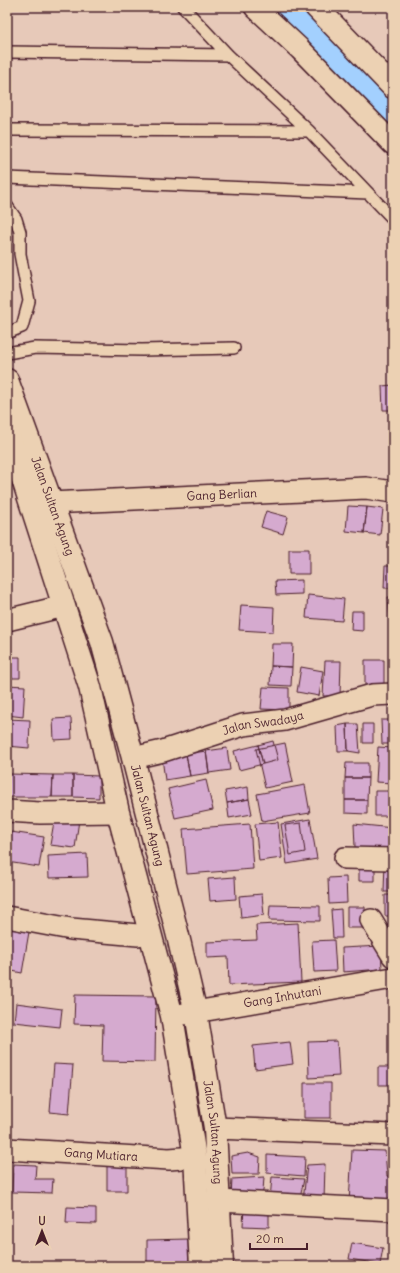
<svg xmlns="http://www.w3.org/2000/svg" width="400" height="1273" font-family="Delius,sans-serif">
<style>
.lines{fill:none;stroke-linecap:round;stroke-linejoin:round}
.river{stroke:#a3d0fe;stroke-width:34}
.building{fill:#d5aacf;stroke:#4a1f2b}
.service-casing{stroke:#4a1f2b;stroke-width:14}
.minor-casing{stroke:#4a1f2b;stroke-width:24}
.tertiary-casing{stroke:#4a1f2b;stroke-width:25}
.trunk-casing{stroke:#4a1f2b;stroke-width:25}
.service{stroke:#ecd1b3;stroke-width:11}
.minor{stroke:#ecd1b3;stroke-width:21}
.tertiary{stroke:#ecd1b3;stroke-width:22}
.trunk{stroke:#ecd1b3;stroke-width:22}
.labels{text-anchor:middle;stroke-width:3;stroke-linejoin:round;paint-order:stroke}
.street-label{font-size:12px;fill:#4a1f2b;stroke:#ecd1b3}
</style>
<rect width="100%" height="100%" fill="#e7c9b9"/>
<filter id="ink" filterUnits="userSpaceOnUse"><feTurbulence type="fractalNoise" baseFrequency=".025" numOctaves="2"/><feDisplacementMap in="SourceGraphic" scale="8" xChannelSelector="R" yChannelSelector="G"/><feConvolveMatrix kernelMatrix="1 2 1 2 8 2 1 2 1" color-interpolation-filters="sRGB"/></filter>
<g filter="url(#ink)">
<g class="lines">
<path class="river" d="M281,7L393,122"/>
</g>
<path class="building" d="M393,385V410H383L382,386Z
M348,506L367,507L364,533L346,531Z
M367,507L383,509L380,535L364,533Z
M266,511L288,517L283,534L261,527Z
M289,549H309V574H289Z
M385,566H393V588H384Z
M302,580V594L276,595L275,581Z
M308,595L344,599L342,621L306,618Z
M388,597H393V619L390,620Z
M241,605L274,607L273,632L239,630Z
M352,611H363V631L351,630Z
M272,644H293L292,667L271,666Z
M7,657H20V678H7Z
M365,660H384V687H365Z
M325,661H341L340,696H323Z
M393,663V685H390L389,664Z
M271,666L292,667L291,686L270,685Z
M301,667L323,671L319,696L297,692Z
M7,685L25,686L23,717L7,715Z
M263,687L289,688V710L261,709Z
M71,718L72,739L54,740L53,719Z
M7,719L30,720L29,748L7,746Z
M381,720H393V744H382Z
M347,724L348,751H338L337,726Z
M347,724H358L360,753L348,751Z
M363,724H373V743H363Z
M273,741L278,760L263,764L258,745Z
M285,743L293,782L265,788L256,749Z
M258,745L263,764L239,770L234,751Z
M378,747L393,748V783L376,782Z
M227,748L230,770L209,773L206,751Z
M206,751L209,773L190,776L186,754Z
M186,754L190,776L165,780L162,758Z
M346,763H368V778H345Z
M9,774L53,775L52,797H8Z
M53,775H73V797H52Z
M73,775L99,776V798L73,797Z
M345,778H368L367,800H345Z
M206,780L213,810L175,818L168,789Z
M305,785L310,813L262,821L257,794Z
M248,787L249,799L227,803L225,791Z
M375,791H392V816H375Z
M249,799L252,814L229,818L227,803Z
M345,800H367V814L345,813Z
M55,816L79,820L75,848L50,845Z
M310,819L317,859L287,864L281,824Z
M278,822L282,858L259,861L255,824Z
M301,823L305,852L290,855L285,825Z
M250,824L253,869L187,874L183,829Z
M354,824L393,828V852L355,847Z
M11,832L44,837L39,867L7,862Z
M87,854L88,877L49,878L48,856Z
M359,861H375V881H359Z
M385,861L393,862V892H384Z
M235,877L236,899L210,901L208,879Z
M346,877L347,903L329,904L328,878Z
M262,894L264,915L241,918L239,896Z
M385,895H393V916H385Z
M270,905L320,906V921L269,920Z
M347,907H365V928H347Z
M341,909L342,938H333L331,910Z
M7,922L30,926L22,973L7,970Z
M298,923L301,982L229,985L228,957L207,958V942L257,940L256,925Z
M334,940L336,971L314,972L312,941Z
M381,946L382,969L343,972L342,948Z
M75,995L156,996L155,1062L102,1061L103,1025L74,1024Z
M16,1003L62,1009L60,1027L14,1022Z
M337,1041L339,1076L309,1078L308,1042Z
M290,1042L293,1064L255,1069L253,1046Z
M54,1064L73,1065L69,1114L50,1112Z
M378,1067H393V1085H378Z
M304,1083H331V1118H304Z
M391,1096H393V1124H391Z
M352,1150L385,1151L387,1176L393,1177V1207L349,1203Z
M248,1153L260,1157L259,1174H232L231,1156Z
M267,1155L305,1157L304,1176L267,1173Z
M107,1161H127V1191H107Z
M13,1164L36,1165L35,1179H53L52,1193L12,1192Z
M325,1164L324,1201H303L307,1165Z
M264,1177L263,1191L256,1199L231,1197L232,1179Z
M272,1177L304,1179L299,1203L270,1199Z
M244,1206H269V1227L243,1226Z
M67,1207L96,1208V1224L66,1223Z
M188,1239L189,1266H147V1240Z
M352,1243L383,1248L380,1264L349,1259Z
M295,1262L318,1266H295Z"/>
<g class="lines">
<defs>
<path id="service" d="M183,7L228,55L309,131L393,219
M7,52L228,55
M7,130L309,131
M7,178L368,193
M7,206L16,219L20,232V254L29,301L22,327L7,333
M7,353L35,348L142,350L234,348"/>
<g id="minor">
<path d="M255,7L300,49L393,144"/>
<path id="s1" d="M50,503L366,488L393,492"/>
<path d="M7,620L64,606"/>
<path id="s2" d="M133,758L163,751L243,725L285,720L372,695L393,694"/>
<path d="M7,811L40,813L118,812"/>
<path d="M345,858L393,859"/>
<path d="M7,917L71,929L138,935L150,933"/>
<path d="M371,920L393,956"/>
<path id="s3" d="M172,1016L393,978"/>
<path d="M215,1128L393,1135"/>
<path id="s4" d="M7,1149L169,1159L195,1157"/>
<path d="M219,1201L393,1210"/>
</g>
<path id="tertiary" d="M316,7L393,87"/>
<g id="trunk">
<path id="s5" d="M7,380L102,642L133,758L178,936L196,1013L215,1128L222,1266"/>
<path d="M7,430L90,687L118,812L172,1016L195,1157L201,1266"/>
</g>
</defs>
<use href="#service" class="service-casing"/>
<use href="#minor" class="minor-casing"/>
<use href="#tertiary" class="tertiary-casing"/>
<use href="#trunk" class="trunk-casing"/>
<use href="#service" class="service"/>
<use href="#minor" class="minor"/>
<use href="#tertiary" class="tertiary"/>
<use href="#trunk" class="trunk"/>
</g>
</g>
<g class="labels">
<g class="street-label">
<text dy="4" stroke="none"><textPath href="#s1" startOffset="172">Gang Berlian</textPath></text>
<text dy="4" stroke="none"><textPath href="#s5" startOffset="134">Jalan Sultan Agung</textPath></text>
<text dy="4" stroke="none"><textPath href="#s2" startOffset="135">Jalan Swadaya</textPath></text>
<text dy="4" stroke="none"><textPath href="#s5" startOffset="458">Jalan Sultan Agung</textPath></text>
<text dy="4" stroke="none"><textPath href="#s3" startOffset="112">Gang Inhutani</textPath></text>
<text dy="4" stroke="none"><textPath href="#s5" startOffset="782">Jalan Sultan Agung</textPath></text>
<text dy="4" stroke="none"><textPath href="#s4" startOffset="94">Gang Mutiara</textPath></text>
</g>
</g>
<rect width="400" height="1273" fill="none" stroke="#ecd1b3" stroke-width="24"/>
<rect x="12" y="12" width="376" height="1249" fill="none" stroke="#4a1f2b" stroke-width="1.5" filter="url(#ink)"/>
<g transform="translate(42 1231)" stroke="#ecd1b3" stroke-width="3" paint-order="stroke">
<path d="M0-3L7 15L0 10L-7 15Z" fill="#4a1f2b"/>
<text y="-6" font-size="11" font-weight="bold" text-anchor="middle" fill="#4a1f2b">U</text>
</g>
<path d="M250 1243v6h57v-6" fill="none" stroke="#4a1f2b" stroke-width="2"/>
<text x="256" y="1243" font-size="12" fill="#4a1f2b" stroke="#ecd1b3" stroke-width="3" paint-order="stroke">20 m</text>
</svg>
